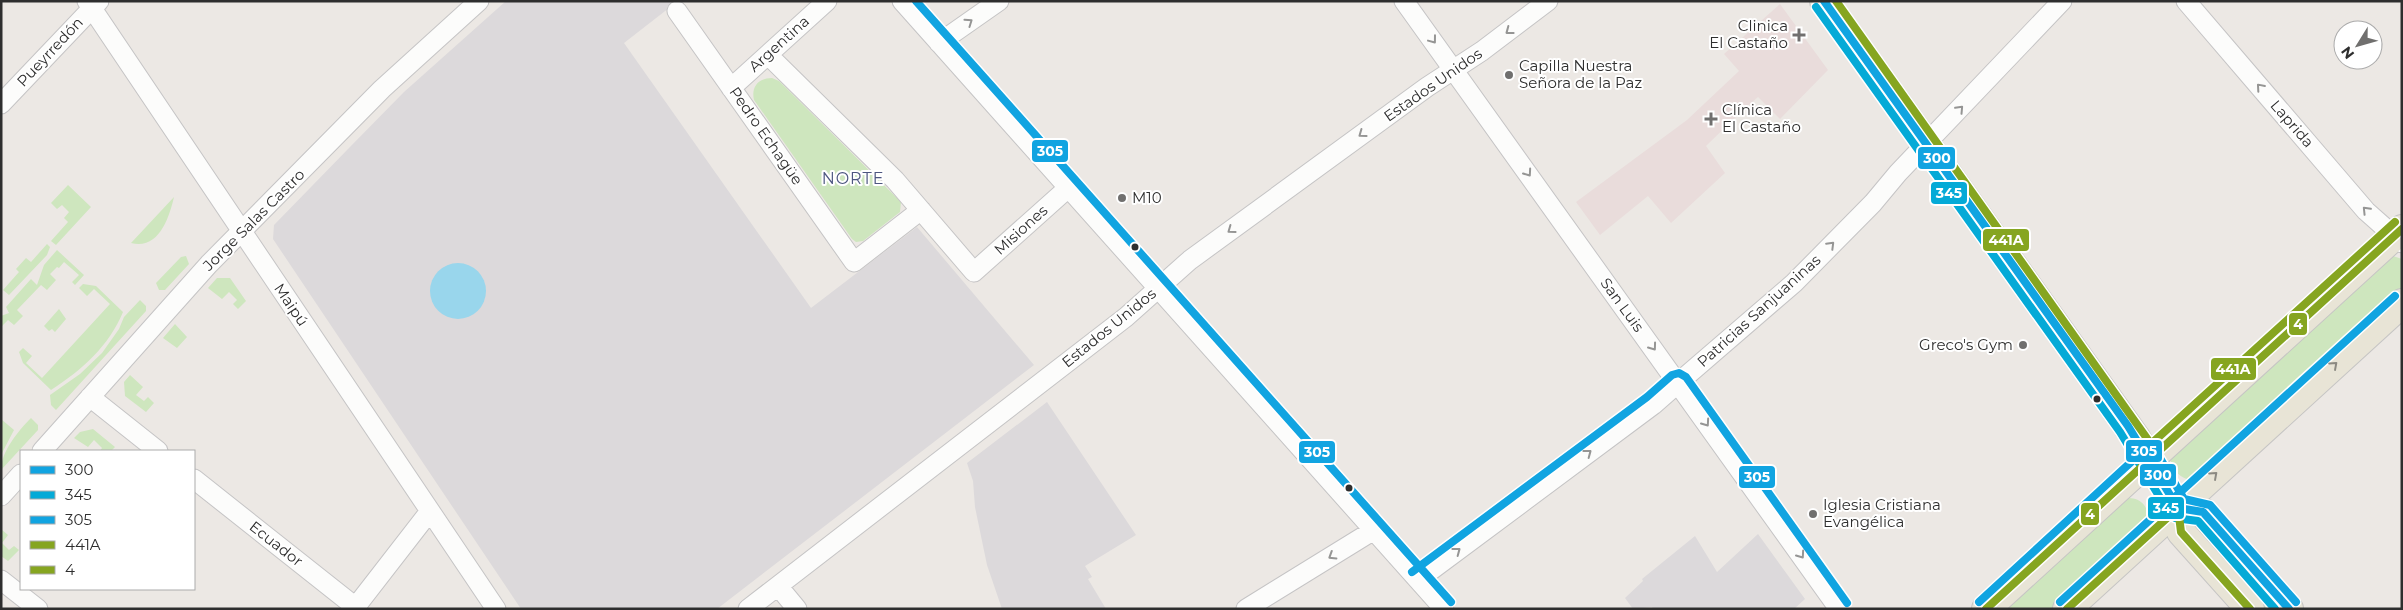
<svg xmlns="http://www.w3.org/2000/svg" width="2403" height="610" font-family="Montserrat,sans-serif">
<style>
.industrial{fill:#dcd9db}
.medical{fill:#e9dcdb}
.green{fill:#cee6be}
.water{fill:#99d6ec}
.lines{fill:none;stroke-linecap:round;stroke-linejoin:round}
.street-casing{stroke:#c5c4c5;stroke-width:21}
.primary-casing{stroke:#c6c5c4;stroke-width:30}
.street{stroke:#fcfcfb;stroke-width:19}
.primary{stroke:#e8e4d6;stroke-width:28}
.bus-1-casing{stroke:#fff;stroke-width:11}
.bus-2-casing{stroke:#fff;stroke-width:11}
.bus-3-casing{stroke:#fff;stroke-width:11}
.bus-4-casing{stroke:#fff;stroke-width:11}
.bus-5-casing{stroke:#fff;stroke-width:11}
.bus-1{stroke:#11a4e1;stroke-width:8}
.bus-2{stroke:#05aad7;stroke-width:8}
.bus-3{stroke:#11a4e1;stroke-width:8}
.bus-4{stroke:#86a520;stroke-width:8}
.bus-5{stroke:#86a520;stroke-width:8}
.oneway{stroke:#959594}
.oneway2{stroke:#8b8982}
.poi-dot{fill:#706f6e;stroke:#fff;stroke-width:2}
.bus-dot{fill:#2e2e2e;stroke:#fff;stroke-width:2}
.labels{text-anchor:middle;stroke-width:4;stroke-linejoin:round;paint-order:stroke}
.poi-label{font-size:15px;fill:#2e2e2e;stroke:#fff;text-anchor:start}
.street-label{font-size:15px;fill:#2e2e2e;stroke:#fff}
.neighbourhood-label{font-size:16px;letter-spacing:1px;fill:#4d5680;stroke:#fff}
.line-badge{stroke:#fff;stroke-width:2}
.badge-label{font-size:14px;text-anchor:middle;font-weight:bold;fill:#fff}
</style>
<rect width="100%" height="100%" fill="#ece8e4"/>
<path class="industrial" d="M506,1H678L624,43L811,308L917,227L1034,365L717,609H521L273,239L274,225L348,149L404,92Z
M1047,402L1136,535L1085,566L1092,577L1088,579L1106,609H1002L987,565L975,507L973,481L967,463Z
M1758,534L1805,599L1794,609H1653L1652,607L1633,609L1625,598L1643,581L1642,579L1695,536L1717,572Z"/>
<path class="medical" d="M1780,4L1828,70L1780,119L1758,97L1742,111L1706,146L1725,173L1671,223L1648,196L1600,235L1576,202L1687,120L1739,71L1724,54Z"/>
<path class="green" d="M772,78L779,81L901,202L900,212L863,241L856,242L852,239L754,100C751,87 758,78 772,78Z
M68,185L91,207L56,245L51,241L68,222L64,218L69,212L62,205L57,209L51,203Z
M174,197C169,218 159,250 131,243Z
M47,244L50,247L47,255L9,295L3,290L19,272L16,269L26,258L31,262Z
M57,250L84,275L75,285L72,282L79,275L64,262L59,268L57,267L50,274L56,280L47,290L41,285L17,310L23,316L14,325L8,320L1,327V316L9,313L6,307L31,279L37,285L44,265Z
M186,256L189,264L165,290H159L156,283L181,257Z
M2393,256L2402,259V289L2193,481C2180,478 2173,471 2170,459Z
M217,278H230L246,301L238,309L233,304L237,300L229,292L222,299L208,288Z
M83,284L96,286L123,312C109,346 82,370 51,390L23,363L19,352L23,348L32,356L26,363L42,378L110,304L94,289L87,296L79,288Z
M140,300L146,306V311L56,410L51,405L50,395L80,374L102,353L119,329L124,317Z
M59,309L66,319L55,332L52,329L49,331L44,326Z
M175,324L187,337L177,348L163,338Z
M130,375L143,387L136,395L144,401L148,397L154,403L146,412L125,396L124,382Z
M31,418L38,425V430L1,470C1,452 18,431 31,418Z
M1,419L14,430L1,455Z
M93,429L115,447L111,451H100L102,448L94,440L88,447L74,438L80,432Z
M2128,498C2142,498 2150,508 2147,522L2052,609H2007Z
M2196,520L2278,609H2262L2190,529Z
M1,529L8,535L2,543L9,550L14,546L19,550L8,561L1,556Z"/>
<path class="water" d="M430 291a28 28 0 1 1 56 0a28 28 0 1 1-56 0Z"/>
<g class="lines">
<defs>
<path id="street" d="M87,1L496,609
M902,1L1444,609
M1404,1L1839,609
M2186,1L2366,211L2402,243
M677,11L854,262L921,210
M939,43L999,1
M768,55L895,180L974,272L1068,188
M731,88L827,1
M1,104L99,1
M90,397L158,451
M42,451L209,264L382,89L479,1
M194,479L358,609
M1,496L21,474
M1,580L38,609
M1418,580L1653,405L1678,383L1794,283L1873,203L1898,173L2062,1
M778,586L797,609
M354,609L430,511
M748,609L1126,317L1190,260L1427,87L1482,51L1548,1
M1246,609L1374,530"/>
<path id="primary" d="M1824,1L2136,438L2178,508L2181,532L2250,609
M2178,508L2203,512L2289,609
M1986,609L2402,229
M2067,609L2402,303"/>
</defs>
<use href="#street" class="street-casing"/>
<use href="#primary" class="primary-casing"/>
<use href="#street" class="street"/>
<use href="#primary" class="primary"/>
<defs>
<path id="bus-1" d="M1824,1L2128,426L2178,508L2203,512L2289,609"/>
<path id="bus-2" d="M1816,7L2120,432L2170,514L2175,518L2198,521L2275,609"/>
<path id="bus-3" d="M916,1L1451,602
M1412,572L1647,397L1672,375L1679,373L1686,377L1847,603
M1979,602L2142,452L2149,449L2157,453L2184,499L2210,505L2296,602
M2060,602L2395,296"/>
<path id="bus-4" d="M1836,1L2151,444L2395,222"/>
<path id="bus-5" d="M2178,508L2181,532L2250,609
M1986,609L2402,229
M2067,609L2178,508"/>
</defs>
<use href="#bus-1" class="bus-1-casing"/>
<use href="#bus-2" class="bus-2-casing"/>
<use href="#bus-3" class="bus-3-casing"/>
<use href="#bus-4" class="bus-4-casing"/>
<use href="#bus-5" class="bus-5-casing"/>
<use href="#bus-1" class="bus-1"/>
<use href="#bus-2" class="bus-2"/>
<use href="#bus-3" class="bus-3"/>
<use href="#bus-4" class="bus-4"/>
<use href="#bus-5" class="bus-5"/>
</g>
<defs><path id="oneway-chevron" d="M-2-3.5L2.5 0L-2 3.5" fill="none" stroke-width="1.6" stroke-linecap="round" stroke-linejoin="round" transform="scale(1.25)"/></defs>
<g class="oneway">
<use href="#oneway-chevron" transform="translate(969 22) rotate(-35)"/>
<use href="#oneway-chevron" transform="translate(1509 31) rotate(143)"/>
<use href="#oneway-chevron" transform="translate(1433 40) rotate(53)"/>
<use href="#oneway-chevron" transform="translate(2260 87) rotate(-131)"/>
<use href="#oneway-chevron" transform="translate(1960 109) rotate(-47)"/>
<use href="#oneway-chevron" transform="translate(1362 134) rotate(144)"/>
<use href="#oneway-chevron" transform="translate(1528 173) rotate(55)"/>
<use href="#oneway-chevron" transform="translate(2366 210) rotate(-134)"/>
<use href="#oneway-chevron" transform="translate(1231 230) rotate(144)"/>
<use href="#oneway-chevron" transform="translate(1831 245) rotate(-45)"/>
<use href="#oneway-chevron" transform="translate(1653 347) rotate(54)"/>
<use href="#oneway-chevron" transform="translate(1706 423) rotate(55)"/>
<use href="#oneway-chevron" transform="translate(1588 453) rotate(-37)"/>
<use href="#oneway-chevron" transform="translate(1457 551) rotate(-37)"/>
<use href="#oneway-chevron" transform="translate(1801 555) rotate(55)"/>
<use href="#oneway-chevron" transform="translate(1332 556) rotate(148)"/>
</g>
<g class="oneway2">
<use href="#oneway-chevron" transform="translate(2334 365) rotate(-42)"/>
<use href="#oneway-chevron" transform="translate(2214 475) rotate(-42)"/>
</g>
<g class="poi-dot">
<path d="M1796.5 27.5h5v5h5v5h-5v5h-5v-5h-5v-5h5z"/>
<circle cx="1509" cy="75" r="5"/>
<path d="M1708.5 111.5h5v5h5v5h-5v5h-5v-5h-5v-5h5z"/>
<circle cx="1122" cy="198" r="5"/>
<circle cx="2023" cy="345" r="5"/>
<circle cx="1813" cy="514" r="5"/>
</g>
<g class="bus-dot">
<circle cx="1135" cy="247" r="4.5"/>
<circle cx="2097" cy="399" r="4.5"/>
<circle cx="1349" cy="488" r="4.5"/>
</g>
<g class="labels">
<g class="poi-label">
<text x="1788" y="31" text-anchor="end">Clinica<tspan x="1788" dy="17">El Castaño</tspan></text>
<text x="1519" y="71">Capilla Nuestra<tspan x="1519" dy="17">Señora de la Paz</tspan></text>
<text x="1722" y="115">Clínica<tspan x="1722" dy="17">El Castaño</tspan></text>
<text x="1132" y="203">M10</text>
<text x="2013" y="350" text-anchor="end">Greco's Gym</text>
<text x="1823" y="510">Iglesia Cristiana<tspan x="1823" dy="17">Evangélica</tspan></text>
</g>
<g class="street-label">
<text transform="translate(779 44) rotate(-42)" y="5">Argentina</text>
<text transform="translate(50 52) rotate(-47)" y="5">Pueyrredón</text>
<text transform="translate(1433 85) rotate(-35)" y="5">Estados Unidos</text>
<text transform="translate(2292 124) rotate(49)" y="5">Laprida</text>
<text transform="translate(766 136) rotate(55)" y="5">Pedro Echagüe</text>
<text transform="translate(254 220) rotate(-45)" y="5">Jorge Salas Castro</text>
<text transform="translate(1021 230) rotate(-42)" y="5">Misiones</text>
<text transform="translate(291 305) rotate(56)" y="5">Maipú</text>
<text transform="translate(1622 305) rotate(54)" y="5">San Luis</text>
<text transform="translate(1759 311) rotate(-42)" y="5">Patricias Sanjuaninas</text>
<text transform="translate(1109 328) rotate(-39)" y="5">Estados Unidos</text>
<text transform="translate(276 544) rotate(38)" y="5">Ecuador</text>
</g>
<g class="neighbourhood-label">
<text x="853" y="184">NORTE</text>
</g>
</g>
<g class="line-badge">
<rect x="1031" y="139" width="38" height="24" rx="5" fill="#11a4e1"/>
<rect x="1917" y="146" width="39" height="24" rx="5" fill="#11a4e1"/>
<rect x="1930" y="181" width="38" height="24" rx="5" fill="#05aad7"/>
<rect x="1982" y="228" width="48" height="24" rx="5" fill="#86a520"/>
<rect x="2288" y="312" width="20" height="24" rx="5" fill="#86a520"/>
<rect x="2210" y="357" width="47" height="24" rx="5" fill="#86a520"/>
<rect x="2125" y="439" width="38" height="24" rx="5" fill="#11a4e1"/>
<rect x="1298" y="440" width="38" height="24" rx="5" fill="#11a4e1"/>
<rect x="2139" y="463" width="38" height="24" rx="5" fill="#11a4e1"/>
<rect x="1738" y="465" width="38" height="24" rx="5" fill="#11a4e1"/>
<rect x="2147" y="496" width="38" height="24" rx="5" fill="#05aad7"/>
<rect x="2080" y="502" width="20" height="24" rx="5" fill="#86a520"/>
</g>
<g class="badge-label">
<text x="1050" y="156">305</text>
<text x="1937" y="163">300</text>
<text x="1949" y="198">345</text>
<text x="2006" y="245">441A</text>
<text x="2298" y="329">4</text>
<text x="2233" y="374">441A</text>
<text x="2144" y="456">305</text>
<text x="1317" y="457">305</text>
<text x="2158" y="480">300</text>
<text x="1757" y="482">305</text>
<text x="2166" y="513">345</text>
<text x="2090" y="519">4</text>
</g>
<rect width="2403" height="610" fill="none" stroke="#2e2e2e" stroke-width="5"/>
<rect x="20" y="450" width="175" height="140" fill="#ffffff" stroke="#ababab"/>
<rect x="30" y="466" width="25" height="8" fill="#11a4e1" stroke="#ababab"/>
<text x="65" y="475" font-size="15" fill="#2e2e2e">300</text>
<rect x="30" y="491" width="25" height="8" fill="#05aad7" stroke="#ababab"/>
<text x="65" y="500" font-size="15" fill="#2e2e2e">345</text>
<rect x="30" y="516" width="25" height="8" fill="#11a4e1" stroke="#ababab"/>
<text x="65" y="525" font-size="15" fill="#2e2e2e">305</text>
<rect x="30" y="541" width="25" height="8" fill="#86a520" stroke="#ababab"/>
<text x="65" y="550" font-size="15" fill="#2e2e2e">441A</text>
<rect x="30" y="566" width="25" height="8" fill="#86a520" stroke="#ababab"/>
<text x="65" y="575" font-size="15" fill="#2e2e2e">4</text>
<g transform="translate(2358 45) rotate(233)"><circle r="24" fill="#ffffff" stroke="#ababab"/>
<path d="M0-4L9 19L0 12L-9 19Z" fill="#706f6e"/>
<text y="-8" font-size="14" font-weight="bold" text-anchor="middle" fill="#2e2e2e">N</text>
</g>
</svg>
